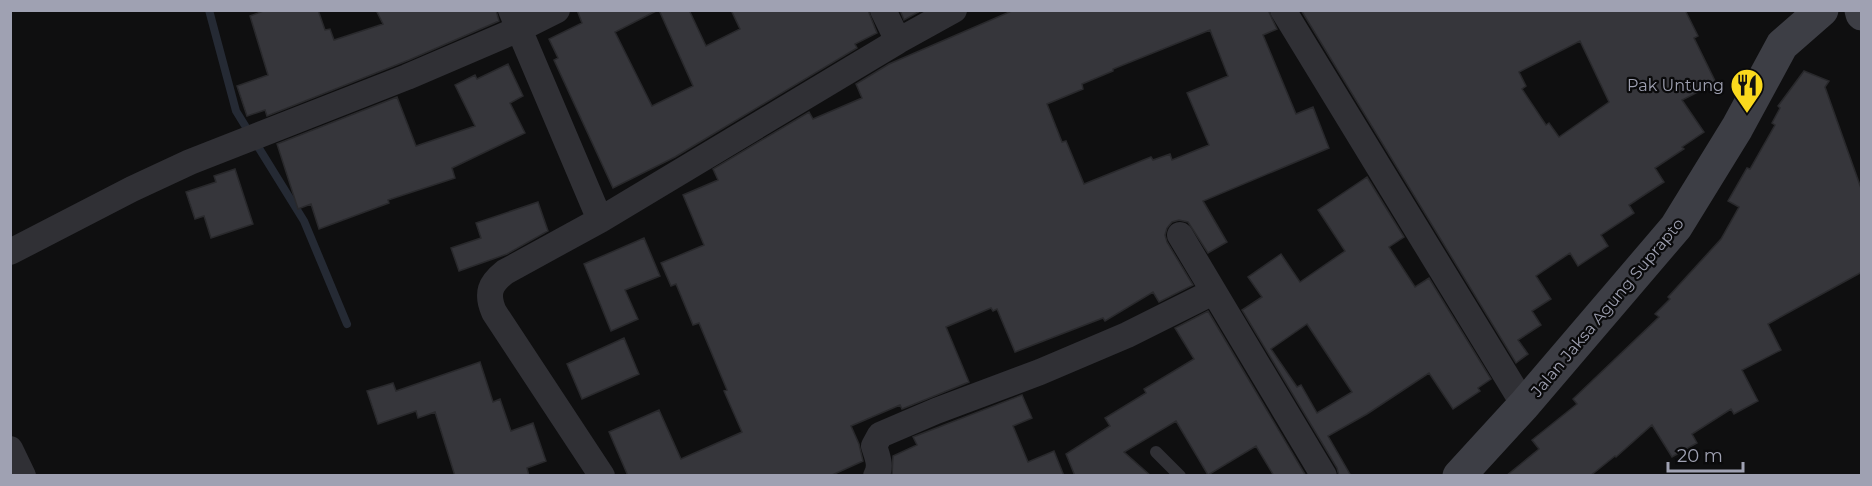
<svg xmlns="http://www.w3.org/2000/svg" width="1872" height="486" font-family="Montserrat,sans-serif">
<style>
.lines{fill:none;stroke-linecap:round;stroke-linejoin:round}
.stream{stroke:#252a34;stroke-width:8}
.building{fill:#36363b;stroke:#29292c;stroke-width:1.5;fill-rule:evenodd}
.lane{stroke:#303035;stroke-width:12}
.street{stroke:#303035;stroke-width:26}
.secondary{stroke:#3d3e45;stroke-width:33}
.labels{text-anchor:middle;stroke-width:4.5;stroke-linejoin:round;paint-order:stroke}
.poi-label{font-size:16px;fill:#9fa1b2;stroke:#0a0a0b;text-anchor:end}
.street-label{font-size:16px;fill:#9fa1b2;stroke:#0a0a0b}
</style>
<rect width="100%" height="100%" fill="#0f0f10"/>
<g class="lines">
<path class="stream" d="M209,10L236,111L304,221L347,324"/>
</g>
<path class="building" d="M266,10H318L325,30L330,29L334,40L383,24L376,10H496L499,21L409,60L267,116L265,110L247,116L237,86L268,75L250,16Z
M577,10H658L615,32L652,106L693,86L659,10H689L706,46L740,29L731,10H868L877,33L855,44L857,48L675,157L613,188L554,60L558,58L549,39L582,23Z
M900,10H922L904,20Z
M1014,10H1268L1277,29L1263,35L1296,114L1313,107L1329,148L1203,201L1227,242L1208,253L1188,222L1179,220L1172,222L1167,228L1165,235L1167,242L1193,285L1159,302L1153,292L1105,321L1103,318L1015,352L997,309L993,311L991,308L946,327L969,382L902,409L900,405L851,426L859,444L863,461L830,476H628L609,432L659,410L681,459L742,432L724,391L727,390L699,323L693,325L676,284L671,286L661,263L704,245L683,195L718,180L713,169L809,112L813,119L862,98L856,84L889,64ZM1210,30L1228,76L1187,93L1209,145L1172,160L1170,154L1153,160L1151,157L1084,184L1066,141L1062,142L1047,104L1083,89L1082,84L1113,71V69Z
M1301,10H1685L1698,36L1694,38L1716,83L1682,100L1704,132L1682,147L1684,149L1655,168L1664,182L1629,205L1634,213L1601,235L1608,246L1578,266L1570,253L1536,276L1551,299L1532,311L1541,325L1518,340L1528,354L1516,363ZM1580,41L1609,102L1559,137L1549,123L1546,125L1522,89L1526,86L1519,72Z
M508,64L523,96L510,103L525,133L452,168L455,178L388,200L389,203L319,229L311,204L298,209L277,144L397,97L416,146L475,126L455,85L475,75L477,79Z
M1804,71L1829,81L1825,87L1862,191V272L1768,324L1781,350L1742,370L1758,401L1734,414L1731,409L1692,434L1697,443L1672,457L1652,425L1616,457L1615,456L1590,476H1506L1539,449L1532,440L1577,404L1573,399L1659,317L1655,314L1670,299L1668,297L1721,239L1739,207L1728,201L1747,168L1750,169L1775,125L1772,123L1780,108L1778,106Z
M235,169L253,224L211,238L204,216L195,219L186,192L216,182L214,176Z
M1367,177L1404,237L1389,247L1415,287L1429,278L1491,379L1478,388L1480,391L1453,409L1429,373L1367,414L1328,436L1351,476H1339L1337,468L1242,310L1262,297L1248,277L1281,254L1300,282L1345,251L1318,210ZM1307,324L1352,392L1317,413L1301,385L1297,387L1271,349Z
M538,202L548,231L507,254L459,271L451,248L481,238L476,223Z
M644,238L660,276L625,290L638,319L611,331L584,264Z
M1208,311L1306,476H1274L1256,446L1208,475L1176,421L1124,452L1151,476H1075L1066,454L1110,426L1105,418L1146,393L1144,389L1194,359L1175,328Z
M624,338L639,374L582,399L567,364Z
M480,362L493,402L500,399L511,431L533,423L546,461L527,468L529,476H455L435,412L418,418L416,411L378,424L367,391L393,383L396,391Z
M1022,395L1032,418L1013,426L1028,462L1054,451L1064,476H892L893,456L917,445L913,437Z"/>
<g class="lines">
<path class="lane" d="M1156,452L1180,476"/>
<path class="street" d="M511,10L600,220L898,41L954,10
M883,10L898,41
M1283,10L1524,405
M600,220L505,272C490,284 486,293 494,312L602,476
M1180,235L1324,476
M10,252L132,189L190,162L407,77L519,29L557,10
M10,449L23,476
M876,476C882,466 877,456 874,446L880,435L936,411L1040,372L1127,335L1213,292"/>
<path class="secondary" d="M1861,10L1862,14
M1459,476L1524,405L1676,227L1737,128L1782,45L1822,10"/>
</g>
<defs>
<symbol id="restaurant-pin" viewBox="-11 -11 22 30"><path d="M0 17L-7.5 6A9.5 9.5 0 1 1 7.5 6Z" fill="#fad91d" stroke="#0a0a0b"/><path d="M-5-6h1v4h1v-4h1v4h1v-4h1v5L-1.5 .5V6h-2V.5L-5-1ZM5-6V6H3V1.5H1.5Q1.5-4 5-6Z" fill="#111"/></symbol>
</defs>
<g fill-rule="evenodd">
<use href="#restaurant-pin" x="1728" y="66" width="38" height="52"/>
</g>
<g class="labels">
<g class="poi-label">
<text x="1724" y="91">Pak Untung</text>
</g>
<g class="street-label">
<text transform="translate(1607 307) rotate(-50)" y="6">Jalan Jaksa Agung Suprapto</text>
</g>
</g>
<rect width="1872" height="486" fill="none" stroke="#9fa1b2" stroke-width="24"/>
<path d="M1668 462v9h75v-9" fill="none" stroke="#9fa1b2" stroke-width="3"/>
<text x="1677" y="462" font-size="18" fill="#9fa1b2" stroke="#0a0a0b" stroke-width="4.5" paint-order="stroke">20 m</text>
</svg>
